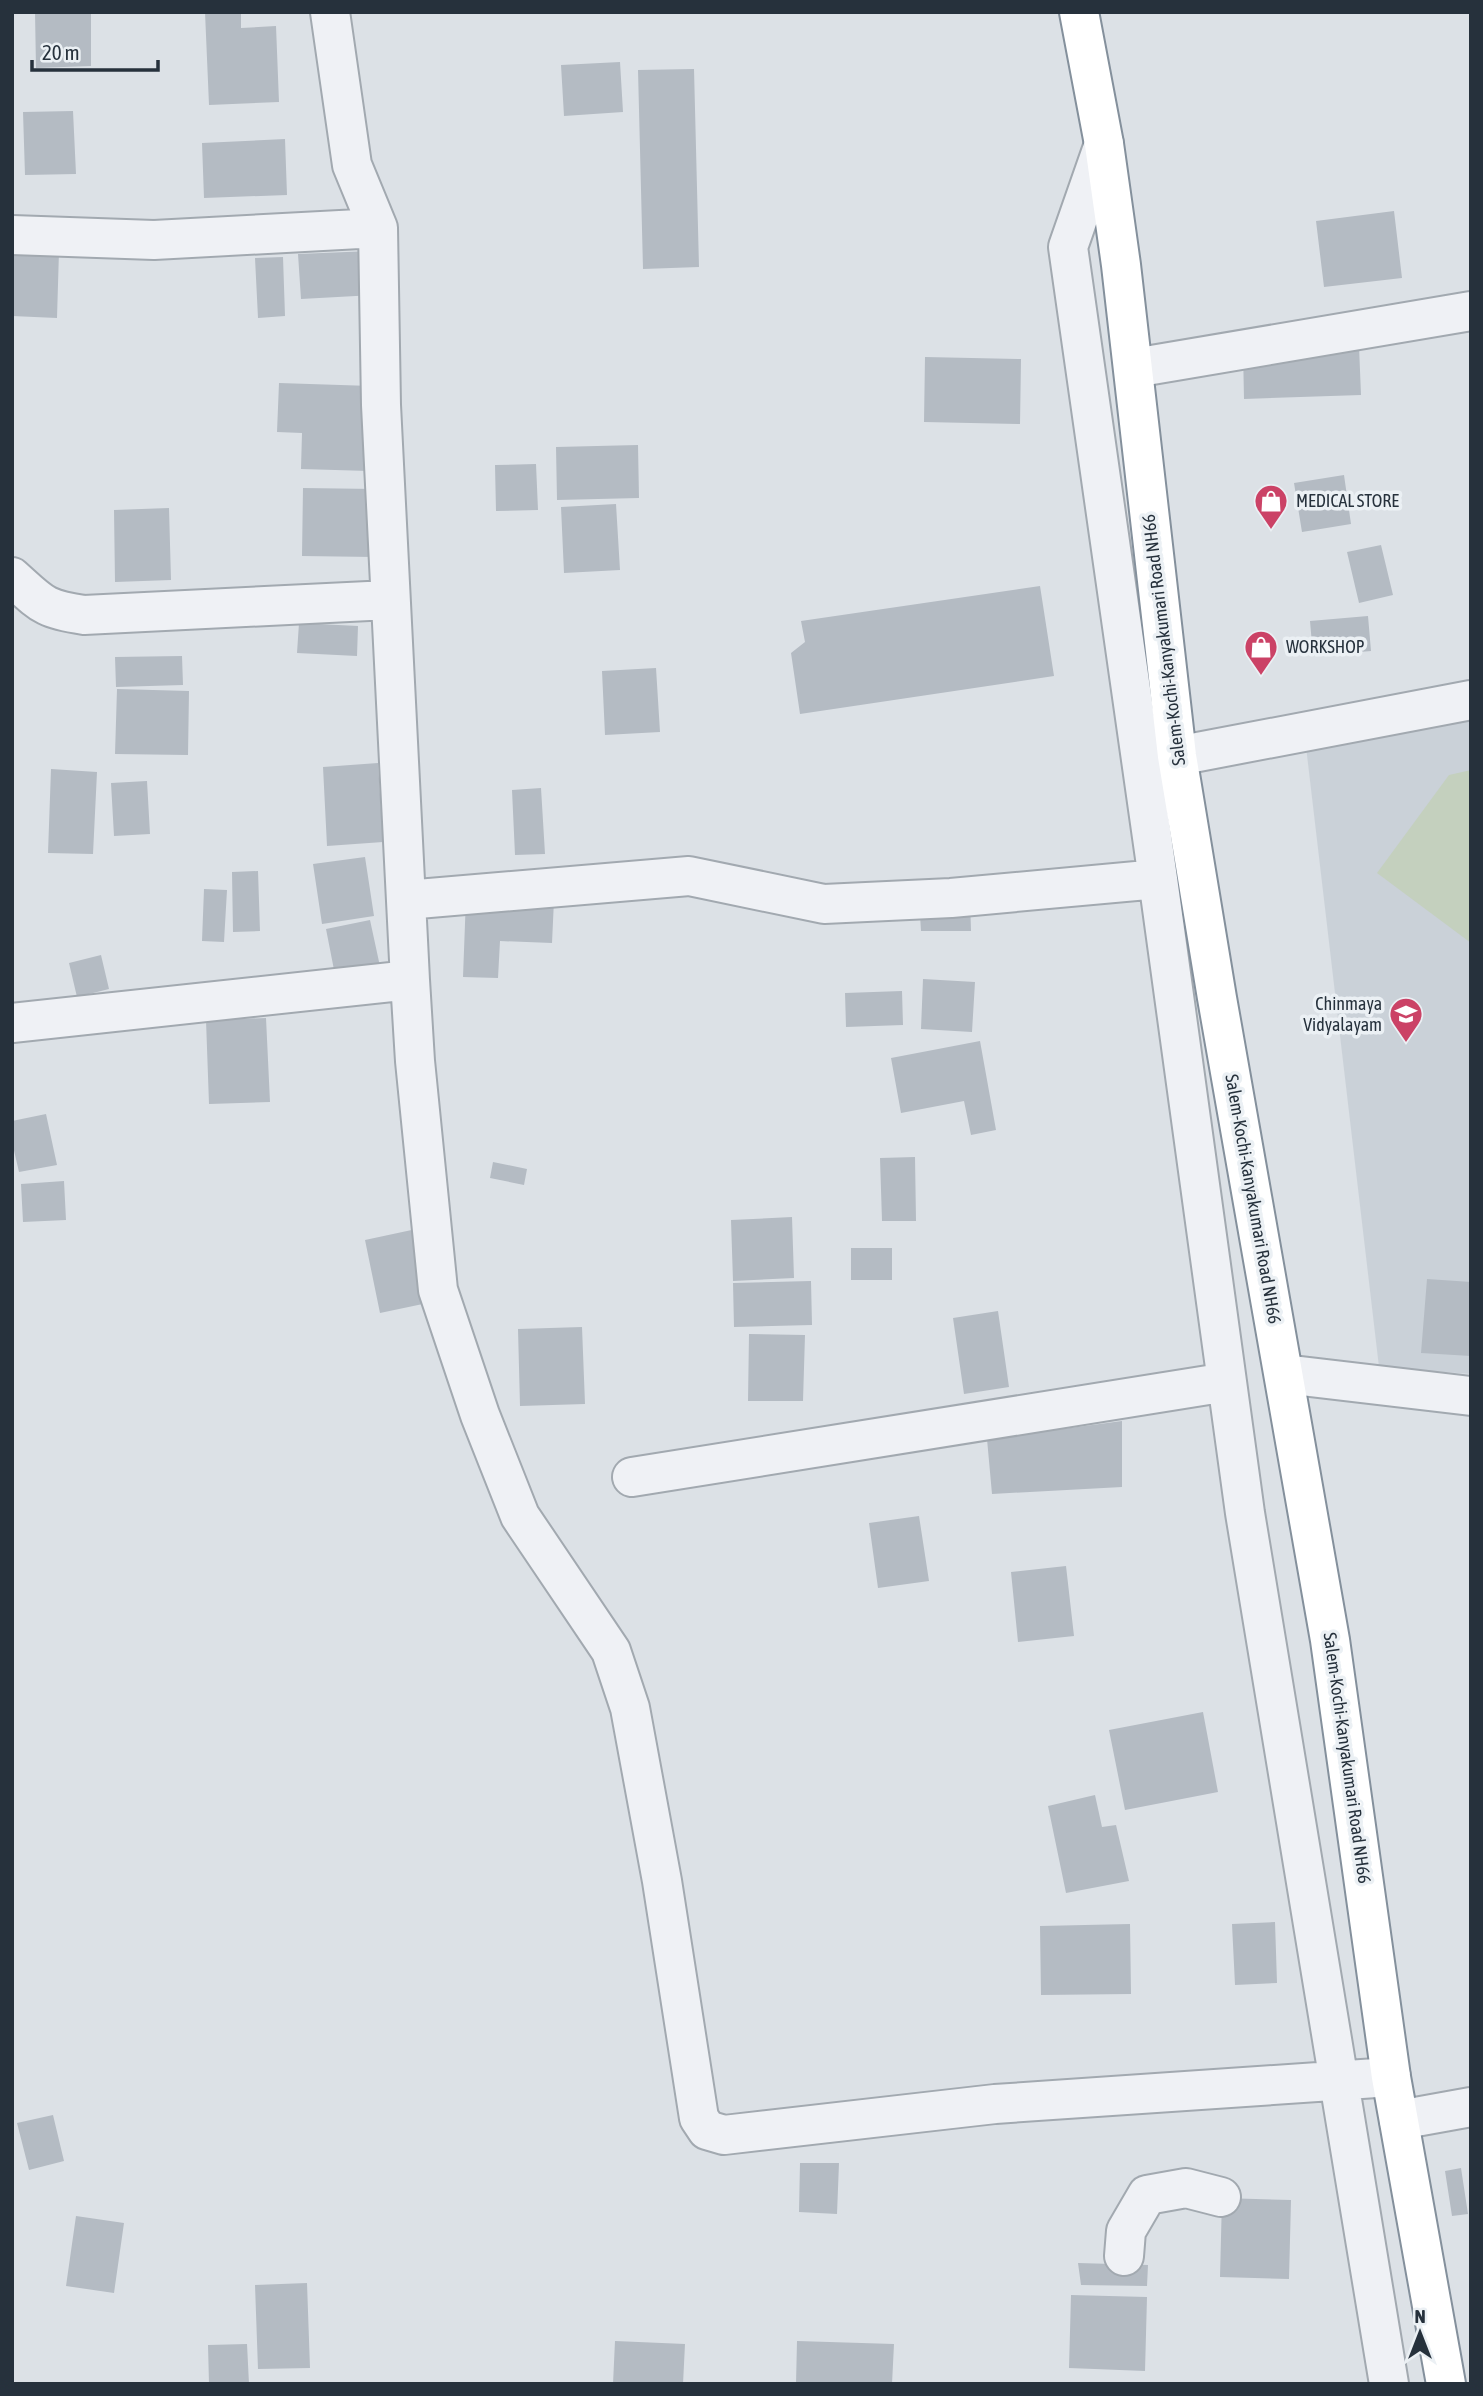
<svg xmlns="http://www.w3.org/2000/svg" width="1483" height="2396" font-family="'Asap Condensed',sans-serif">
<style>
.built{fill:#cad1d8}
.green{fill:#c4d0be}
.building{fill:#b4bbc3}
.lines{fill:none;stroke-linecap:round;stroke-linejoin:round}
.street-casing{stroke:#a2a9b0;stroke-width:42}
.highway-casing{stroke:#84909c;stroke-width:42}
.street{stroke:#eff1f5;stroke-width:38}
.highway{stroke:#fff;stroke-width:38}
.labels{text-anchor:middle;stroke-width:7;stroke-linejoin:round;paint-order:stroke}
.poi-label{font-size:18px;fill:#26313c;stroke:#ebf0f4;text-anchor:start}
.street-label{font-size:18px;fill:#26313c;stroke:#ebf0f4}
</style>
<rect width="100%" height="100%" fill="#dce1e6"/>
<path class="built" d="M1471,694V1374L1379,1367L1303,721Z"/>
<path class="green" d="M1471,770V943L1377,873L1449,775Z"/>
<path class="building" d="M35,12H91V66L36,68Z
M205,12H241V28L276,26L279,102L209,105Z
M620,62L623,112L564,116L561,65Z
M694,69L699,267L643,269L638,70Z
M73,111L76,174L25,175L23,112Z
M285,139L287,195L204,198L202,143Z
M1394,211L1402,278L1324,287L1316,221Z
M12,250L59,251L57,318L12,316Z
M371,251L374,295L301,299L298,254Z
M283,257L285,316L258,318L255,258Z
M1359,346L1361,395L1244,399L1243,350Z
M925,357L1021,359L1020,424L924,422Z
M279,383L371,386L369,471L301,469L302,433L277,432Z
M638,445L639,498L557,500L556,447Z
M536,464L538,510L496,511L495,465Z
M1344,475L1351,524L1302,532L1294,483Z
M303,488L375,489L374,557L302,556Z
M616,504L620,570L564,573L561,507Z
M169,508L171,580L115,582L114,510Z
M1381,545L1393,595L1359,603L1347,552Z
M1040,586L1054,676L800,714L791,653L805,642L801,621Z
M1368,616L1371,651L1313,656L1310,621Z
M299,623L358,626L357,656L297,653Z
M182,656L183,685L116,687L115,657Z
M656,668L660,732L605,735L602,671Z
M117,689L189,691L188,755L115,754Z
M378,763L383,842L327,846L323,767Z
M51,769L97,772L93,854L48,853Z
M147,781L150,834L114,836L111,783Z
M541,788L545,854L515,855L512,790Z
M365,857L374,916L322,924L313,864Z
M258,871L260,931L233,932L232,872Z
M204,889L227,890L224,942L202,941Z
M466,897L554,900L552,943L500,941L498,978L463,977Z
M970,898L971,931H921L919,899Z
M370,920L381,971L336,980L326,929Z
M101,955L109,989L77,997L69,963Z
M923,979L975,982L972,1032L921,1029Z
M902,991L903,1025L846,1027L845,993Z
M266,1018L270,1102L209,1104L206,1020Z
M980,1041L996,1130L971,1135L964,1101L901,1113L891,1058Z
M46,1114L57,1165L19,1172L12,1142V1121Z
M915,1157L916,1221H882L880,1158Z
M493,1162L527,1169L524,1185L490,1178Z
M64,1181L66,1220L23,1222L21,1184Z
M792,1217L794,1278L733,1281L731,1220Z
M421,1228L437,1301L380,1313L365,1240Z
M851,1248H892V1280H851Z
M1427,1279L1471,1282V1356L1421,1353Z
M811,1281L812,1325L734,1327L733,1283Z
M998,1311L1009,1387L964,1394L953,1318Z
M582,1327L585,1404L520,1406L518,1329Z
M749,1334L805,1335L803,1401H748Z
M1122,1421V1487L992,1494L987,1439Z
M919,1516L929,1581L878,1588L869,1523Z
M1066,1566L1074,1636L1018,1642L1011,1572Z
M1203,1712L1218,1792L1125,1810L1109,1730Z
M1095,1795L1102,1827L1116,1825L1129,1881L1066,1893L1048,1806Z
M1275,1922L1277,1983L1235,1985L1232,1924Z
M1130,1924L1131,1994L1041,1995L1040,1926Z
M53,2115L64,2161L29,2170L17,2123Z
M800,2163H839L837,2214L799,2212Z
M1461,2168L1468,2214L1452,2216L1445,2171Z
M1222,2198L1291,2200L1289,2279L1220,2277Z
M76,2216L124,2223L114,2293L66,2286Z
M1078,2263L1148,2265L1147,2286L1081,2285Z
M307,2283L310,2368L258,2369L255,2285Z
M1071,2295L1147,2297L1145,2371L1069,2368Z
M615,2341L685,2344L683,2384H613Z
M797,2341L894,2344L892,2384H796Z
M247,2344L249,2384H209L208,2345Z"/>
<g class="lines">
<defs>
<path id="street" d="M330,12L352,165L378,228L381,405L410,980L415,1061L438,1290L480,1415L520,1516L611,1651L630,1708L662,1881L699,2118L707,2130L724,2135L995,2104L1391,2077
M1104,144L1068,247L1158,879L1245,1513L1389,2384
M12,235L154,240L378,228
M1134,368L1471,311
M12,577C42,604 43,609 84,615L389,600
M1177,756L1471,700
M406,900L689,876L824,904L951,898L1158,879
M12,1023L410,980
M1284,1374L1471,1396
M632,1477L1227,1382
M1399,2120L1471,2107
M1124,2256L1126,2231L1147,2195L1186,2188L1221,2197"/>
<path id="highway" d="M1079,12L1104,144L1121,265L1177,756L1217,998L1330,1640L1391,2077L1446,2384"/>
</defs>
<use href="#street" class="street-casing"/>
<use href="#highway" class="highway-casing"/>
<use href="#street" class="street"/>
<use href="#highway" class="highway"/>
</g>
<defs>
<symbol id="shop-pin" viewBox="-11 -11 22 30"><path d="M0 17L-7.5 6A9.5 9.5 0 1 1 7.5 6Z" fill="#cb4266" stroke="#ebf0f4"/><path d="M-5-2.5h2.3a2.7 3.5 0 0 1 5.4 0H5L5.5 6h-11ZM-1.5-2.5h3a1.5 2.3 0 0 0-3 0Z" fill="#fff"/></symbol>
<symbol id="school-pin" viewBox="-11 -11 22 30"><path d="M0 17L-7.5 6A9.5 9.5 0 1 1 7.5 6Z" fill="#cb4266" stroke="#ebf0f4"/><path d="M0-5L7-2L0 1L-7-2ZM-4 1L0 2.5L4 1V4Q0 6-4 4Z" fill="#fff"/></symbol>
</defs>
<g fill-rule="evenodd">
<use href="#shop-pin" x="1252" y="482" width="38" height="52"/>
<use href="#shop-pin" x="1242" y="628" width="38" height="52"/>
<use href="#school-pin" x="1387" y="995" width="38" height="52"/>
</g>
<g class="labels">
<g class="poi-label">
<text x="1296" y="507">MEDICAL STORE</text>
<text x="1286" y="653">WORKSHOP</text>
<text x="1382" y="1010" text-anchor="end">Chinmaya<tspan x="1382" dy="21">Vidyalayam</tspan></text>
</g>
<g class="street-label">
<text transform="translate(1164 640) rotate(-97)" y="6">Salem-Kochi-Kanyakumari Road NH66</text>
<text transform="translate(1253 1199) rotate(80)" y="6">Salem-Kochi-Kanyakumari Road NH66</text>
<text transform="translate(1347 1758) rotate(82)" y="6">Salem-Kochi-Kanyakumari Road NH66</text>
</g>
</g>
<rect width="1483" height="2396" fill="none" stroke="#26313c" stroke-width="28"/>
<g transform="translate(1420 2333)" stroke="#ebf0f4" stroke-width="5" paint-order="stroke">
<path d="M0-5L12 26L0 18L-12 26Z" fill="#26313c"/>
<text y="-10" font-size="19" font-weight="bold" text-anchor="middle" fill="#26313c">N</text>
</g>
<path d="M32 60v10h126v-10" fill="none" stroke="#26313c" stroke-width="3.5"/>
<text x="42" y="60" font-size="21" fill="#26313c" stroke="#ebf0f4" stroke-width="5" paint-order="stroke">20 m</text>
</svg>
